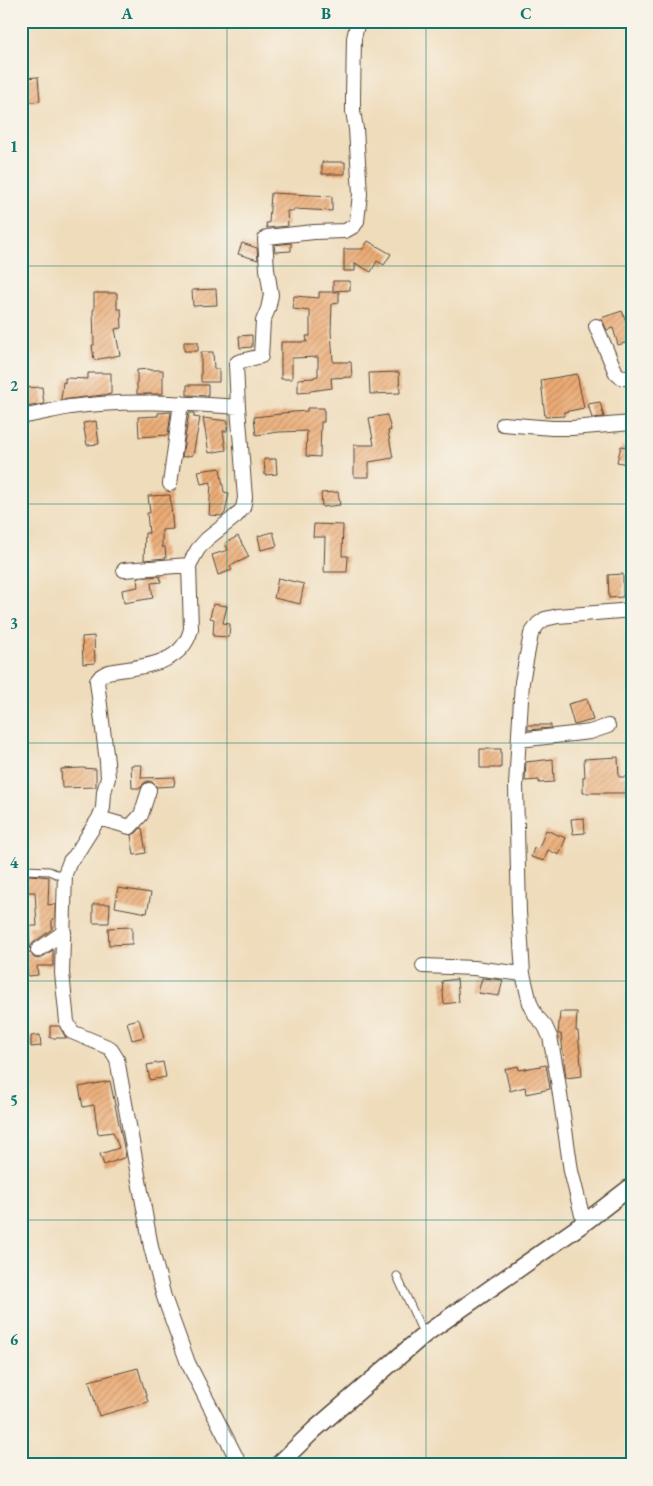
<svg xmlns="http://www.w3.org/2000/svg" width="653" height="1486" font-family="'EB Garamond',serif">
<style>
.building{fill:url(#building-hatch)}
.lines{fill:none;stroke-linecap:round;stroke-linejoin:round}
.service-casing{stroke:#564536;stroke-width:9}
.minor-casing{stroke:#564536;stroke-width:16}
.tertiary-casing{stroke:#564536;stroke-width:19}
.service{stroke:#fff;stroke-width:7}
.minor{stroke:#fff;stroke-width:14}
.tertiary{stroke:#fff;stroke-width:16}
.grid{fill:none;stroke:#0f766e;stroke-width:1;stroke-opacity:0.55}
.neatline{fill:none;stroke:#0f766e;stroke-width:2}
.grid-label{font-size:16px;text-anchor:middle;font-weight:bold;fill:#0f766e}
</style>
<defs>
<pattern id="building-hatch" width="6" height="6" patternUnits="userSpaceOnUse" patternTransform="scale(1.25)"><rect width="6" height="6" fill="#ecab74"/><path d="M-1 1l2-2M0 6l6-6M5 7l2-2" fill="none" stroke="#c08b5f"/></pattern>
</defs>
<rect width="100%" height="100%" fill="#f7f3e8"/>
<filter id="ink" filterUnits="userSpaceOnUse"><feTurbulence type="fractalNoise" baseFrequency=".02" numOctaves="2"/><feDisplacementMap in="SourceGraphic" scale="10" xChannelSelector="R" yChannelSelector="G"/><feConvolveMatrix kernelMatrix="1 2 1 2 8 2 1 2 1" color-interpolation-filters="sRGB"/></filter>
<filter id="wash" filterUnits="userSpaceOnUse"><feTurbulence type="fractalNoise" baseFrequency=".0096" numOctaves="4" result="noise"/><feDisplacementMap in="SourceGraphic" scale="20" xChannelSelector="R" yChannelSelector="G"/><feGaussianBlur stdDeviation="1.12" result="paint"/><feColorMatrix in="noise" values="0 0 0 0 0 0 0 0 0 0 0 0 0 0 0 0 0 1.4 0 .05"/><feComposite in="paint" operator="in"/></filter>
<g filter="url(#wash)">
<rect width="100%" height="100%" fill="#efdcbb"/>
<g id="blocks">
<path class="building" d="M38,77L40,101L21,103V78Z
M322,162H345V174H322Z
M271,193L332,196V211L294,209L293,211H287L288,226L267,228L266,223H269Z
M368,241L391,254L384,265L377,261L371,272L355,263V271H344V249H363Z
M242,243L257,248L258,260L238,254Z
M291,243V251L275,252L274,245Z
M333,281H350V290L333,291Z
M216,289L217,305L193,306L192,290Z
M319,292H339V303L332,304L331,331L333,361V362H351L352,377L331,378L332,388L310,391V392L298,393V379L314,378V377L318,376V357L292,358V379H281V342H307L306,336H310V311L293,309L294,296L319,298Z
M94,293H117V309H121L122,328L115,329L120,355L94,360L92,345H94L93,310H94Z
M622,311L629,329H632V341L618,345L613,328L607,330L601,318Z
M252,335V347L240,348L239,336Z
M184,342H198V351H184Z
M201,352H213L214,369H219V382H201Z
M149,369V370H163V394H137V370Z
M399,372L400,393L370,394L369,373Z
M88,373H111V394L61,400L63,382L65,383V378L88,379Z
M577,374L584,408L564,412V416L545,417L541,380Z
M187,385H208V396L187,395Z
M42,387L44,404L25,407L24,388Z
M600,402L604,417L592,418L588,404Z
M307,408H324V422H321L320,457L306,456L307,431L279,432L256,435L254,417L281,414V413L307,411Z
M171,412L168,435L139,437L138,417L158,416V413Z
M189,413H194V417L200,418L193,455L182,457Z
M387,415L391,430L388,431L393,458L369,462V477H354V445H374L369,418Z
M203,418L228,421L227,431H223L226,450L209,453Z
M96,421L99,444L87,445L83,423Z
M621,446L632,448V465L617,462Z
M264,459H276L277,474L265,475Z
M220,468L224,492L229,493L225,513L222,516L209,515L211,482L201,484L198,471Z
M338,492L340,505L322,507L321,493Z
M170,495L173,529L162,530V547H165L166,558L144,560L145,533H149L147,513H150L148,496Z
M314,524L343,525L342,556H348L347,572H324L325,537H313Z
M273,532L277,546L261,550L258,536Z
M238,536L249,557L230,566L232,570L218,575L212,555L228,550L225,543Z
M623,574V597L609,598L608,575Z
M160,576L161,582L151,583L153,598L124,603L122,590L138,587L137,578Z
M278,578L304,584L300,604L274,598Z
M213,604L227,606L223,623L230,624L229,637L213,636L214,619L210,618Z
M94,636L95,663L83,664L82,637Z
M587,699L593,720L574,725L568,704Z
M528,725H551V728L528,730Z
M480,749H501V768H480Z
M618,757L619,777H629V793H583V777H585L584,759Z
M553,759L554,782L539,783V780L525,781L526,762Z
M131,765H142L141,778L175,777L174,786L157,787L152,782L148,781L144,783L141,788H132Z
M82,768L96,769V787L62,788L61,769Z
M584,818L585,833L573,834L571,819Z
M141,828H142L146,853L134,855L131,835L136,833Z
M546,830L566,838L559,855L548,850L544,861L531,857L534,848L538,850Z
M21,874L49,877L48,905L55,904V918L52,919V929L33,943L30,949L29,926H37L35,892H21Z
M118,888L151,893L147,913L115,907Z
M93,904H110L109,923H93Z
M132,927V944L109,945L108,928Z
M53,950V966H37L38,975L28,976L25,953L30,952L34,958L39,959Z
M482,978L503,980L499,996L478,993Z
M457,979L459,1002L444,1004L442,981Z
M560,1012H577L576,1031H578L582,1076L566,1078L561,1034H558Z
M139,1019L144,1037L132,1040L127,1022Z
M50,1026H59L66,1038H50Z
M40,1035L41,1046L31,1047V1036Z
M163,1062L166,1077L150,1080L147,1065Z
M546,1065L550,1089L526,1094L525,1087L510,1091L505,1069L518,1066L519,1070Z
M110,1081L126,1157L104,1165L100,1154L119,1148L113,1132L98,1134L94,1105L83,1107L79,1087Z
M138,1368L148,1402L99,1416L89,1381Z"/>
</g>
</g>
<g filter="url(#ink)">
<use href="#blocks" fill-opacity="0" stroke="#564536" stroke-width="1"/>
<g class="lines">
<defs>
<path id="service" d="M24,870L49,871L56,874H65
M397,1276L424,1335"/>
<path id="minor" d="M596,326L616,373L622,378H632
M238,407L236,364L238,362L261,356L263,321L268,309L271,295L267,269L265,239L267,237L314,232L345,231L354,226L357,221L360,194L356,129L353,111V97L354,38L358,21
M21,417C38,414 54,410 70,407C125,399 183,403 238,407L245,498L243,508L236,516L207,539L198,549L189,565L191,629C182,667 139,666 108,672L101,676L97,681L107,762L108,778L104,792L103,808L99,818L75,856L70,861L65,874L62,973L67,1022L72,1032L110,1048L117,1059L151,1247L164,1297L188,1363L240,1465
M503,424L552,428H572L632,423
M170,484L181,403
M124,570L189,565
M519,740L590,732L608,726
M99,818L130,827L141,815L149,790
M38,950L64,932
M423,966L474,968L523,974
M584,1223L571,1171L557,1074L550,1037L545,1026L536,1016L530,1003L523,974L519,912L516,786L522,682L531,634L538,624L545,619L558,616L632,610"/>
<path id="tertiary" d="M278,1465L314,1430L424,1335L584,1223L632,1186"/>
</defs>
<use href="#service" class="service-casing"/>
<use href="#minor" class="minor-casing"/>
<use href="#tertiary" class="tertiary-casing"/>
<use href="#service" class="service"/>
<use href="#minor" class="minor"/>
<use href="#tertiary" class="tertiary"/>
</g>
</g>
<path class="grid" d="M227,21V1465M426,21V1465M21,266H632M21,504H632M21,743H632M21,981H632M21,1220H632"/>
<rect width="653" height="1486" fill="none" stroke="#f7f3e8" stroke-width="55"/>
<rect x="28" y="28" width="598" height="1430" class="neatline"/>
<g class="grid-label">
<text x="127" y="19">A</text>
<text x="326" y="19">B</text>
<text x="526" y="19">C</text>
<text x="14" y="152">1</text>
<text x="14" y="391">2</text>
<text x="14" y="629">3</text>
<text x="14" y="868">4</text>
<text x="14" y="1106">5</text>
<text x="14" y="1345">6</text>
</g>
</svg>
